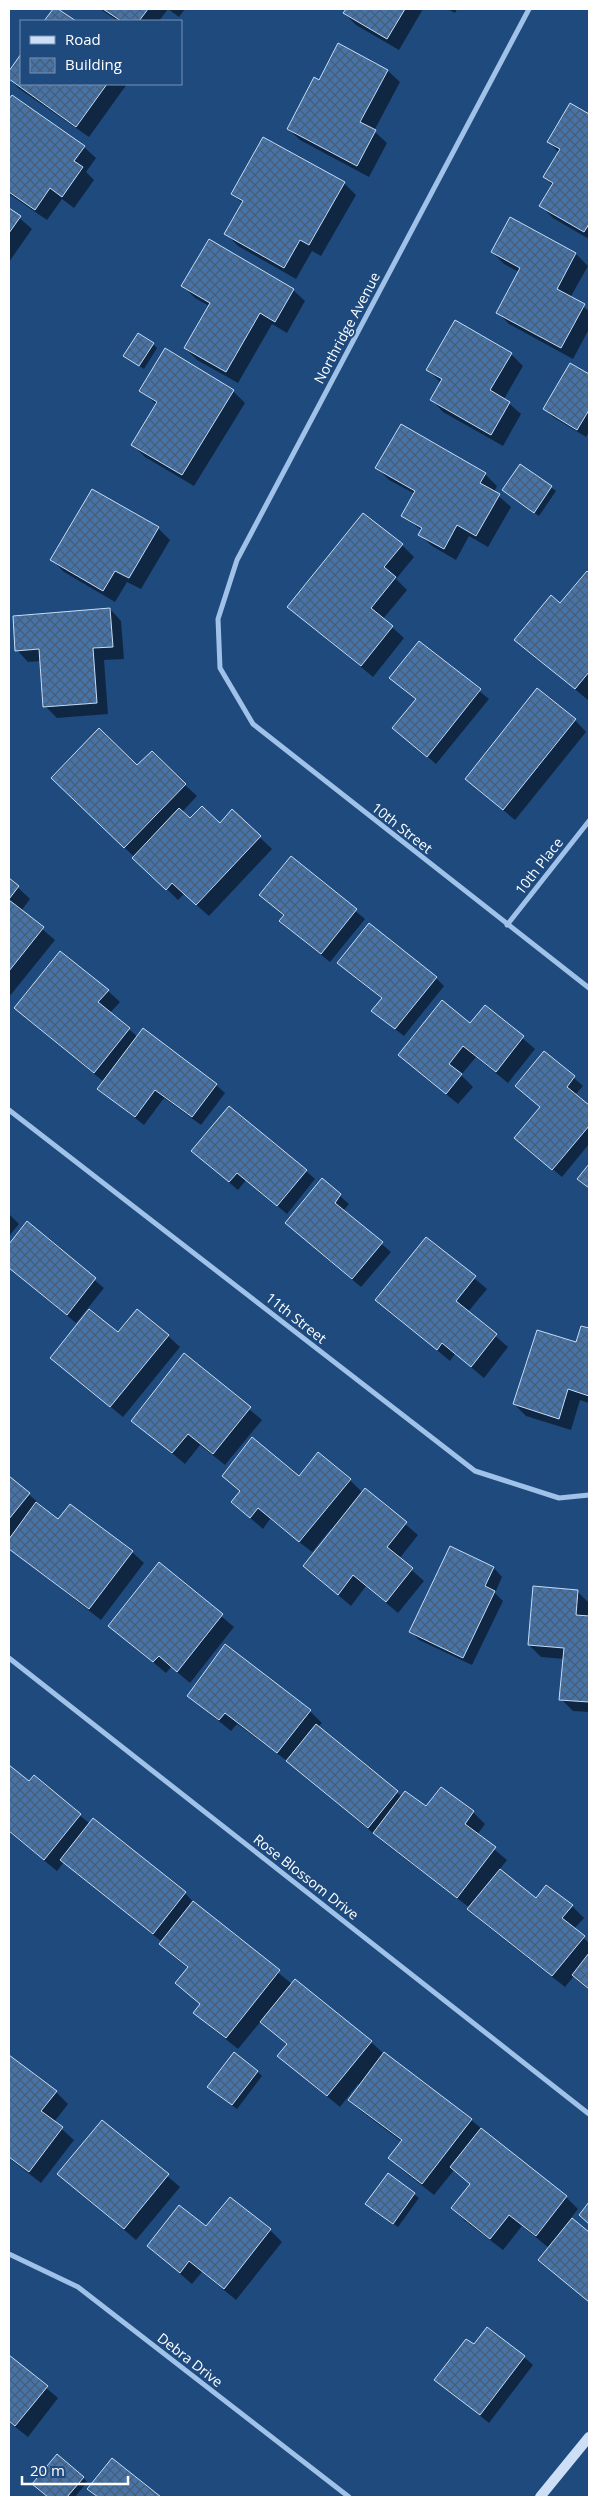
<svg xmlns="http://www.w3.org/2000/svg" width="598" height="2506" font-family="'Open Sans',sans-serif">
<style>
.shadow{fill:#0007}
.building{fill:url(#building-cross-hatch);stroke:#c5dcf6}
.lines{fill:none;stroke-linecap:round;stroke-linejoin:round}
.street{stroke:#a1c2e8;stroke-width:5}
.secondary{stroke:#ccdff6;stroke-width:10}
.labels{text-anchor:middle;stroke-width:4;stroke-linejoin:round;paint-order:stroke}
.street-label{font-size:14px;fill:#fff;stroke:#1e4a7e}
</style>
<defs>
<pattern id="building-cross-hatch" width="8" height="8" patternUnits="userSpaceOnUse" patternTransform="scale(1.25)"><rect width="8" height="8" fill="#4673a8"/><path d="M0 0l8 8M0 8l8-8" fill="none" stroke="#495e75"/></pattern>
</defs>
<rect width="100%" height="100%" fill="#1e4a7e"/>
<path class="shadow" d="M100,9H185L179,17L168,9L159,21H118Z
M347,9H423L399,50L356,25L344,13Z
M447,9H457L455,13Z
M339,45L388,71L400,82L374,131L387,143L369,177L300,140L288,129L319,82Z
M21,56V84H127L89,137L18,88L9,78V73Z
M12,96L84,147L96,158L86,172L94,180L74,208L62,199L47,220L9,194V101Z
M571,104L589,115V239L553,218L541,206L553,186L545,177L559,153L549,142Z
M344,183L356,195L321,256L312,251L296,279L238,246L226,234L243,204L232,193Z
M9,209L32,229L9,262Z
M510,219L576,254L588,266L570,298L589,311V329L573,359L509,324L497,312L519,272L504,264L492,252Z
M183,286L293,290L305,301L287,333L272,324L238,383L197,360L185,348L209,306L195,298Z
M153,344L157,348L144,369L124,356Z
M511,354L523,366L504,399L521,414L503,446L443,412L432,400L441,383L428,370Z
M571,365L589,376V432L586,437L553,417L545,409Z
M141,391H233L245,403L194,486L145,457L133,445L157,405Z
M521,466L556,491L539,516L503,490Z
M377,468L485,474L497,486L494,492L511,507L488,547L469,536L456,560L432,546L420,535L422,531L402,515L415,494L389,480Z
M158,528L170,540L141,589L127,582L115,602L64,572L52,560Z
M402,545L414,557L396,579L407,590L383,619L404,638L373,677L289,607Z
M587,573L589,575L588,700L516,640L561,605Z
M110,609L121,621L124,659L104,660L108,714L57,718L45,706L41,661L28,662L17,650Z
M419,642L489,699L436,764L394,728L417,700L400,686Z
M575,720L586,732L515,820L466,779Z
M137,767L185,785L197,796L182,812L190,820L220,824L232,811L272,849L209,916L184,894L178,900L65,789Z
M291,858L365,919L330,962L289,929L285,916L261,895Z
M9,879L30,899L21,911L55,940L9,997Z
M338,963L436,978L444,986L404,1036L382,1019V999Z
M108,991L120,1002L110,1013L138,1037L216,1085L225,1093L201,1125L164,1098L144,1125L98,1089L104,1082L15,1008Z
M485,1006L535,1049L508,1083L476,1057L461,1075L473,1087L458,1104L399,1055L470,1024Z
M545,1053L583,1086L575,1095L589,1107V1144L562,1177L516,1138L541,1108Z
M192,1151L306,1171L315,1179L287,1214L246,1180L238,1190Z
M322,1180L349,1204L343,1211L391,1252L361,1287L295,1231Z
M9,1214L19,1224L9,1236Z
M27,1223L104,1288L76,1323L9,1268V1245Z
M427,1238L487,1289L468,1312L508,1347L484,1378L455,1354L450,1361L377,1300Z
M582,1327L589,1330V1403L580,1400L571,1430L526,1416L514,1404L576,1344Z
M118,1334L168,1336L180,1347L123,1417L51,1358Z
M184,1355L262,1420L225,1465L200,1445L185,1464L132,1420Z
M223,1476L350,1480L363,1493L365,1490L418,1535L399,1559L424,1581L398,1613L366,1586L351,1606L304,1566L333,1530L331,1529L312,1552L270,1519L263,1529L232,1502L241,1492Z
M9,1477L59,1521L132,1552L144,1563L101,1620L9,1548Z
M451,1548L494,1568L502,1577L495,1593L503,1601L472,1665L419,1640L410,1631Z
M159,1564L234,1627L190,1683L171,1667L166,1673L110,1626Z
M577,1591L589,1603V1712L573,1711L561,1699L564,1659L541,1657L529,1645Z
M188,1696L310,1711L322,1723L318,1727L402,1797L426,1808L473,1812L485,1824L477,1835L507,1860L499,1870L536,1900L572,1906L584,1918L574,1929L589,1943V1990L574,1976L565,1987L481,1921L470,1908L387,1845L290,1763L237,1724L231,1731Z
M9,1766L29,1783L34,1777L90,1824L185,1893L196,1905L292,1984L371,2042L384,2054L471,2120L566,2197L578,2209L571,2218L589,2233V2302L539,2260L549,2248L522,2226L503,2250L464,2220L453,2208L471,2185L454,2170L434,2195L402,2170L390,2158L402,2142L361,2111L349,2100L360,2085L358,2084L340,2107L278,2056L287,2045L261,2021L238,2049L207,2024L195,2012L201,2005L176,1983L188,1968L172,1955L161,1944L162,1942L64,1862L57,1871L9,1832Z
M9,2056L56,2092L68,2104L54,2122L74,2140L41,2183L9,2158Z
M258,2072L262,2076L237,2109L213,2091Z
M102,2121L180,2187L136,2240L59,2174Z
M388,2174L419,2198L398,2227L369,2205Z
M206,2228L270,2230L282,2242L236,2300L202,2272L192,2284L148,2246Z
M474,2346L524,2357L533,2365L489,2423L436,2380Z
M9,2356L58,2398L28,2437L9,2422Z
M112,2460L159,2497H97L89,2489Z
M83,2477L87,2482L75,2497H49L38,2488Z"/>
<path class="building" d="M53,9H58L76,21H44Z
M103,9H148L139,21H121Z
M346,9H405L387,39L343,13Z
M338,43L388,70L360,122L376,130L357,166L287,129L314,77L319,80Z
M21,54V84H107L76,127L9,79V71Z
M12,95L85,146L74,161L83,167L62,197L50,188L35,210L9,192V99Z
M570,103L589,114V224L584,232L539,206L553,183L543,177L560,149L547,142Z
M263,137L345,182L309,245L300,240L284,268L224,234L243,201L231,194Z
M9,208L21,216L9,233Z
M510,217L576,253L557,289L585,304L561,348L496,313L520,268L491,252Z
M209,239L294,289L275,322L260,313L226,372L184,348L210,303L181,286Z
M455,320L512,353L490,390L510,402L491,435L430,400L442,379L426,370Z
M138,333L154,343L139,366L123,356Z
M165,348L234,390L182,475L131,445L157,402L139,391Z
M570,363L589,374V410L577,430L543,409Z
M401,424L486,473L480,483L500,494L476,536L457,525L444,549L418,535L422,528L401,516L415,491L375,468Z
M520,464L552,486L534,513L502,490Z
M92,489L159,527L129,578L115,571L103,591L50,560Z
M363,513L403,544L384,567L396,577L371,608L393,626L361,666L287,607Z
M587,571L589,573V672L575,689L514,640L551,595L560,603Z
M110,608L113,647L93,648L97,703L43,707L39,649L15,651L13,616Z
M419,641L481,689L427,757L392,728L416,699L389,678Z
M537,688L576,719L503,810L465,779Z
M99,728L137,765L152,751L186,784L124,848L51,778Z
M202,806L220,823L232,809L261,836L196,905L172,883L166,890L132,858L179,808L190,818Z
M291,856L357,909L321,954L279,921L284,915L259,895Z
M9,878L19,886L9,899Z
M9,900L44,927L9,971Z
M369,923L437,977L395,1029L371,1011L382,998L337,963Z
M60,951L109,990L98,1002L130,1028L94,1073L14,1008Z
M442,1000L470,1023L485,1005L524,1036L496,1072L463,1046L449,1064L462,1074L446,1094L398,1055Z
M143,1028L217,1084L192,1117L155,1090L135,1117L97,1089Z
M544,1051L575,1076L567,1087L589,1105V1126L552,1170L514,1138L540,1107L515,1086Z
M229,1106L307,1170L277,1206L237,1173L229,1182L191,1151Z
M589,1164V1188L577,1179Z
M322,1178L341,1194L335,1203L383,1242L352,1279L285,1223Z
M27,1221L96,1278L67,1315L9,1268V1244Z
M426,1237L476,1276L456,1301L497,1334L471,1367L442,1343L437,1350L375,1300Z
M89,1309L118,1332L137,1309L169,1335L110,1407L50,1358Z
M581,1326L589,1328V1396L568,1389L559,1419L513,1404L537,1330L576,1342Z
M184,1353L251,1407L213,1454L188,1434L172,1453L131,1421Z
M252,1437L299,1476L318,1452L351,1479L299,1542L258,1508L250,1518L231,1502L240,1491L222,1476Z
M9,1476L30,1493L9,1519Z
M365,1488L407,1522L387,1547L413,1568L386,1602L353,1575L338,1595L303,1566Z
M36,1502L58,1519L70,1504L133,1551L89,1609L9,1549V1539Z
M450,1546L494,1567L485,1586L495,1591L463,1658L409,1632Z
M159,1562L223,1614L177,1672L159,1656L153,1662L108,1626Z
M533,1586L578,1590L576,1615L589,1616V1702L559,1700L564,1648L528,1645Z
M225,1644L311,1710L277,1753L225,1713L219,1720L187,1696Z
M316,1724L398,1791L368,1828L286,1761Z
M9,1765L29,1781L34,1775L81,1814L44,1860L9,1831Z
M441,1787L474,1811L465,1824L496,1847L457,1898L373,1833L405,1791L426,1806Z
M93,1818L186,1892L153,1934L60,1860Z
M500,1869L536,1898L546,1885L573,1905L562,1918L585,1936L552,1976L467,1909Z
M193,1901L280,1970L226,2038L193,2013L200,2004L175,1983L188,1967L159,1944Z
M589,1953V1989L572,1975Z
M295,1979L372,2041L327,2096L277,2056L287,2044L260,2022Z
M234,2052L258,2071L232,2105L207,2087Z
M384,2052L472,2119L422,2184L388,2158L402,2140L348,2100Z
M9,2055L57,2091L41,2111L63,2127L29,2172L9,2157Z
M102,2120L169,2174L124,2229L57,2174Z
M481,2128L567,2196L536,2236L509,2215L490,2239L451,2208L470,2184L450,2167Z
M388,2173L415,2193L393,2224L365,2204Z
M230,2197L271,2229L224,2289L189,2261L180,2273L147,2246L179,2205L206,2226Z
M589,2202V2224L579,2215Z
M572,2218L589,2232V2302L538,2260Z
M487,2327L525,2356L480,2415L434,2380L466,2339L474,2344Z
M9,2355L48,2386L15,2426L9,2421Z
M57,2454L84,2477L67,2497H48L32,2484Z
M112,2458L161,2497H98L87,2489Z"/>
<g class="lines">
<path class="street" d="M529,9L237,560L218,619L220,668L253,724L589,988
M507,925L589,821
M9,1110L475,1471L559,1498L589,1495
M9,1658L589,2114
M9,2254L78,2287L349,2497"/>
<path class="secondary" d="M540,2497L589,2437"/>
</g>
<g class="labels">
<g class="street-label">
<text transform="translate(347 328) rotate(-62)" y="5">Northridge Avenue</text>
<text transform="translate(402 828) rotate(38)" y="5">10th Street</text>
<text transform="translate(539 866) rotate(-52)" y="5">10th Place</text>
<text transform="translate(296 1318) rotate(38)" y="5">11th Street</text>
<text transform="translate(306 1877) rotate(38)" y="5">Rose Blossom Drive</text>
<text transform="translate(190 2360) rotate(38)" y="5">Debra Drive</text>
</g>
</g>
<rect width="598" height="2506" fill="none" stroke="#ffffff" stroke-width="20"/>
<rect x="20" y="20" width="162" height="65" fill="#1e4a7e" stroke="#7892b2"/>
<rect x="30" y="36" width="25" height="8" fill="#ccdff6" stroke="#7892b2"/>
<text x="65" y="45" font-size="15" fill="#ffffff">Road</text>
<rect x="30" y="58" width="25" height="15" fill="url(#building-cross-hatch)" stroke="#7892b2"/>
<text x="65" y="70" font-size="15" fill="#ffffff">Building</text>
<path d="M22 2476v8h106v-8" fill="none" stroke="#ffffff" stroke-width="2.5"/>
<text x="30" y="2476" font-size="15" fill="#ffffff" stroke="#1e4a7e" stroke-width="4" paint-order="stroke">20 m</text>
</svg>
